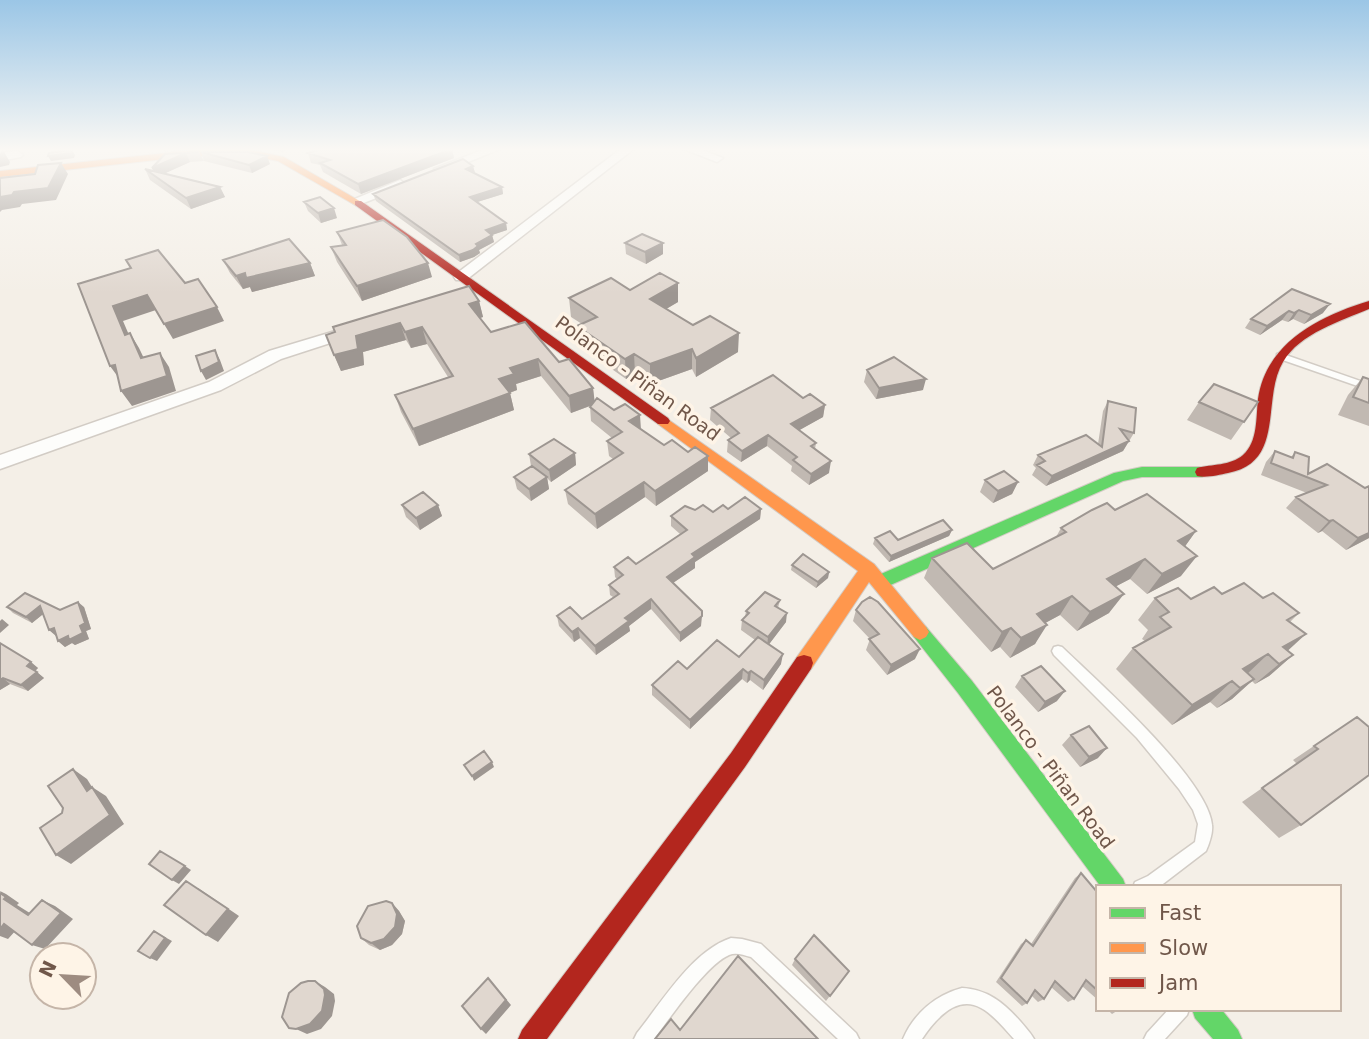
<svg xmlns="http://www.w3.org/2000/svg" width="1369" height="1039" font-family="'DejaVu Sans',sans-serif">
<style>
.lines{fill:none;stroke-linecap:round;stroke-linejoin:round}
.lane-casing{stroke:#d2ccc5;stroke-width:3}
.street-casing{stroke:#d2ccc5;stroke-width:3}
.fast-casing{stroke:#d3cbc4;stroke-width:2}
.slow-casing{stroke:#d3cbc4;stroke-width:2}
.jam-casing{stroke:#d3cbc4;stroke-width:2}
.lane{fill:#fdfdfb;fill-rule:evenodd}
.street{fill:#fdfdfb;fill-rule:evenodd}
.fast{fill:#63d668;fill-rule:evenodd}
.slow{fill:#ff974d;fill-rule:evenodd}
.jam{fill:#b3261e;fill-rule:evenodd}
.wall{fill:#c1b9b2}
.shaded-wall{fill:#9d9691}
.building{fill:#e0d7cf;stroke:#9d9691;stroke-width:2}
.labels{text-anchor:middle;stroke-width:7;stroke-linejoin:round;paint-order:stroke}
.street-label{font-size:19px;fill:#70574a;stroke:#fef4e7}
</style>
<rect width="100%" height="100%" fill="#f4efe7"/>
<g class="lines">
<defs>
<path id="lane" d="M1280,353L1369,384V390L1277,358V354Z
M1058,646L1062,647C1097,681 1208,779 1212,825C1213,833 1209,844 1206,851L1159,887H1133L1135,882L1148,876L1195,842L1198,824L1193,810L1179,789L1137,738L1054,655L1052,651L1054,647Z
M731,938L742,939L761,944L856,1033L859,1039H838L751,957C743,955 736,952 729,955C706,965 670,1018 654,1039H634L637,1033C662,1002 692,951 731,938Z
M962,988C987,989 1004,1003 1020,1021C1025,1027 1030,1032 1034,1039H1014C1004,1028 994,1015 981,1008C956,994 934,1021 922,1039H903C914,1013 936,995 962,988Z
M1169,1009H1189L1187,1015L1165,1039H1144L1147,1033Z"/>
<path id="street" d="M165,148H178L170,152L166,151Z
M487,148H502L444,172L434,169Z
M622,148H635L466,280H456L454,277L456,274Z
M681,148H697L723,158L717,162Z
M17,151L23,155L21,157L0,161V153Z
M400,180L406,184L404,187L361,204L356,205L350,201Z
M352,326L360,331L358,334L281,359L221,390L0,469V455L209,382L269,351Z"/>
<path id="fast" d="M1142,467H1202L1209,472L1202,477H1142L1123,481L886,587L880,589L874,587L872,582L874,577L1114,473Z
M920,624L926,627L972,681L1123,879L1126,887H1101L958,693L914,637L911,632L914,627Z
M1192,1009H1221L1238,1030L1242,1039H1213L1195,1018Z"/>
<path id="slow" d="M193,150H252L284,157L363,203L355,205L278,161L252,156H193L0,177V171Z
M663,416L874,564L926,627L929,632L926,637L920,640L914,637L869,582L811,669L804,671L797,669L795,663L797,657L858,571L658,424L656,421L658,418Z"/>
<path id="jam" d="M355,201H361L668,418L670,421L668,424H658L355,205Z
M1369,301V309C1341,321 1300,333 1283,362C1261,399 1286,462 1228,473C1219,475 1206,478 1197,476L1195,472L1197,468C1212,464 1230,466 1243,455C1258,442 1256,417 1258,399C1266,343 1319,316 1369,301Z
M804,655L811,657L813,663L811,669L745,767L547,1039H518L522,1030L731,753L797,657Z"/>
</defs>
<use href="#lane" class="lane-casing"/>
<use href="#street" class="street-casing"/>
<use href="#fast" class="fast-casing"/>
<use href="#slow" class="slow-casing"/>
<use href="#jam" class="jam-casing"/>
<use href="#lane" class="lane"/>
<use href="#street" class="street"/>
<use href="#fast" class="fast"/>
<use href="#slow" class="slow"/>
<use href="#jam" class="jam"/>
</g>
<path class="wall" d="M262,148H286L283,152Z
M700,148H718L714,151Z
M452,149L454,158L361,194L323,172L320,165L311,163L308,153Z
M199,152L204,161L190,162L165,173L220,187L225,197L191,209L150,180L145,169L153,171L152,168L165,154Z
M201,152L270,164L252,173L204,161Z
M473,166L475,173L502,187L503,194L477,202L506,223L507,230L492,235L494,242L479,250L480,253L474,257L460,262L376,201L373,194Z
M304,202L337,218L321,223L308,211Z
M337,232L432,277L362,301L337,262L331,247L342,245Z
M625,243H663V254L646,264L626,254Z
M223,260L310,263L315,276L252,292L250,287L243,289L230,273Z
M1292,289L1323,313L1304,324L1293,319L1288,322L1282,320L1260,335L1245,328L1251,319Z
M630,290L678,302L666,309L738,352L696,377L692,369L650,384L635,373L626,379L579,346L577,326L582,324L571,317L569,298Z
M479,301L483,317L480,318L491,332L559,362L593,388L594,400L641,429L664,445L708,471L656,506L645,497L597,529L568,504L565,490L613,459L609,456L607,441L612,438L591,421L590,406L571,413L541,376L516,384L517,390L510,393L514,410L419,446L401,412L395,395L448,377L427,344L411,348L406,340L363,352L364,365L341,371L326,335Z
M867,370L923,390L876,399L864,382Z
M1363,377L1369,379V426L1338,415L1348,395Z
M803,398L825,405L823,417L799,430L816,443L815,449L829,473L809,485L791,471L792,466L767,446L741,462L727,452L728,440L731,438L710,420L711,408Z
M1108,401L1134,433L1123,451L1046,486L1032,475L1036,468L1033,465L1038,455L1098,444L1103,411Z
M1199,402H1258L1231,440L1187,420Z
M1275,451L1291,457L1295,452L1308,474L1365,488L1369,486V538L1346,550L1322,531L1318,533L1286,508L1296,497L1307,493L1261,475L1266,462Z
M575,453L576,465L551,482L547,478L549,489L531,501L517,489L514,477L531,466L529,454Z
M985,480L1018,482L1012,494L993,503L980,492Z
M402,505H438L442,516L420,530L406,517Z
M728,509H761L760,519L695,562V568L673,583L701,626L680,642L651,609L629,626L630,631L596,655L580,638L574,642L559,626L557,616L582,619L613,597L610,595L609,585L617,579L615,577L614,567L636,564L680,534L671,526V516L695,510L713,512Z
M1115,510L1196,531L1185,546L1181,576L1147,594L1130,579L1116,586L1109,613L1077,631L1060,615L1045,623L1035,644L1010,658L1000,647L991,652L924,578L932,558L993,569L1056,537L1061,528Z
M952,530L949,536L889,562L873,544L875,538L898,540Z
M792,565L829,572L828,578L816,588L791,570Z
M1222,594L1263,598L1299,613L1290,622L1287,651L1293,655L1269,676L1255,684L1252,681L1232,699L1217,708L1210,702L1172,725L1116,669L1133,648L1145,641L1142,639L1148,630L1138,620L1155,598L1191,599Z
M780,600L778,608L786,622L769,644L781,664L763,690L750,680L747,683L742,679L690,729L652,695V685L687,669L739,657L755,640L741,630L742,620L745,617L746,611Z
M7,607L60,610L84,607L91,629L86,631L89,639L75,645L72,643L65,647L58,641L56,635L49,630L43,614L32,623L13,613Z
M856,610L915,659L887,675L866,650L870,639L853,621Z
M0,643L38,668L35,671L44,678L28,691L10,684L0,690Z
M1022,676L1057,701L1038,712L1015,687Z
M1357,717L1301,825L1279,838L1242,802L1297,764L1293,760Z
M1071,735L1098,758L1080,767L1062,745Z
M1081,873L1098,893V1000L1082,986L1074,999L1068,1002L1051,987L1044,999L1038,1002L1032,996L1027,1003L1022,1006L996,982L1021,944L1026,940L1031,944L1075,878Z
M392,903L399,911L405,921L402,934L392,945L380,950L369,945L361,938Z
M795,959L849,971L826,1001L792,965Z
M1107,1009H1120L1112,1014Z"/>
<path class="shaded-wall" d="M452,149L454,158L361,194L358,184Z
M3,150L10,162L9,165L0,167V154Z
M72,150L75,155L74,158L51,161L48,156Z
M186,153L190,162L157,177L152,168Z
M267,156L270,164L252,173L249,165Z
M61,163L68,174L56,200L22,204L20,207L2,210L0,212V197L14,192Z
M473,166L475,173L466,169Z
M220,187L225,197L191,209L186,198Z
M502,187L503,194L471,204L470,197Z
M334,208L337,218L321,223L318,213Z
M506,223L507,230L492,235L494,242L479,250L480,253L474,257L460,262L459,255L476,244L486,230Z
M663,243V254L646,264L645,252Z
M310,263L315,276L252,292L250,287L243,289L236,276L245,273Z
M428,263L432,277L362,301L357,286Z
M678,283V302L651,318L650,299Z
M147,295L156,310L123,321L135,349L125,335L113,306Z
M479,301L483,317L473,320L469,304Z
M1330,304L1323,313L1304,324L1311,315Z
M217,307L224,321L173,339L164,324Z
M1299,310L1293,319L1288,322L1294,313Z
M1289,311L1282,320L1260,335L1267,326Z
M400,323L406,340L363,352L364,365L341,371L334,355L356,336Z
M422,327L427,344L411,348L405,332Z
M130,333L139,348L151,373L141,358Z
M739,333L738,352L696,377V358Z
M692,349V369L650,384V364Z
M215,350L220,360L224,371L206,380L201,371Z
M160,353L169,367L176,391L132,406L121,391Z
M634,354L635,373L626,379L625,359Z
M538,359L541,376L516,384L517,390L503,395L499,379L510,368Z
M115,365L121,381L110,366Z
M926,379L923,390L876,399L879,388Z
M593,388L595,404L571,413L569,396Z
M510,393L514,410L419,446L413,429Z
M825,405L823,417L789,436L791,424Z
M640,415L641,430L629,421Z
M768,435L767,446L741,462L742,451Z
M1129,441L1123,451L1046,486L1052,476Z
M575,453L576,465L551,482L549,470Z
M708,456V471L656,506L655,491Z
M831,461L829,473L809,485L811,474Z
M547,477L549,489L531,501L529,489Z
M644,482L645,497L597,529L595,514Z
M1018,482L1012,494L993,503L998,491Z
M438,505L442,516L420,530L416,518Z
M761,509L760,519L695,562V568L667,587V577L692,554Z
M1333,520L1322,531L1318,533L1329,521Z
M952,530L949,536L889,562L891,556Z
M1196,531L1181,552L1178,541Z
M1369,533V538L1346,550L1358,538Z
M1197,556L1181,576L1147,594L1162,574Z
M1145,559L1130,579L1094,598L1107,579Z
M829,572L828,578L816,588L818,582Z
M1124,594L1109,613L1077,631L1090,612Z
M1072,596L1060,615L1025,634L1037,614Z
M651,599V609L629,626L630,631L596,655L595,646L625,618Z
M78,602L84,607L91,629L86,631L89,639L75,645L72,643L65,647L58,641Z
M40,606L47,611L32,623L26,617Z
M787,613L786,622L767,647L768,637Z
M702,616L701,626L680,642V633Z
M2,619L9,625L0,633V621Z
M1047,625L1035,644L1010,658L1021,638Z
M54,628L60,633L56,636L49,630Z
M578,628L580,638L574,642L572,632Z
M1011,628L1000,647L991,652L1002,632Z
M1306,634L1282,656L1283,647Z
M920,649L915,659L887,675L891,665Z
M783,654L781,664L763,690L764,680Z
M1268,654L1245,676L1232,681L1210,702L1172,725L1192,705L1243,669Z
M1293,655L1269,676L1255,684L1279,664Z
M31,662L38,668L34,672L27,666Z
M743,669L742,679L690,729V720Z
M751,671L750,680L747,683L748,673Z
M37,672L44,678L28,691L21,685Z
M3,678L10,684L0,690V680Z
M1254,679L1232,699L1217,708L1240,688Z
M1065,691L1057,701L1038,712L1045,702Z
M1107,748L1098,758L1080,767L1089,757Z
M492,762L494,767L474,781L472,776Z
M73,769L87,779L92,787L106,796L124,824L71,864L56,855L87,791Z
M185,866L191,870L179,884L172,880Z
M198,888L239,916L218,942L206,935Z
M0,891L6,894L19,903L17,905L41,920L28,915L4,899Z
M42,900L55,906L73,919L45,949L32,945Z
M392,903L399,911L405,921L402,934L392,945L380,950L371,943Z
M4,924L17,929L8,939L0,936V929Z
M154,931L172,941L157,961L150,958Z
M488,978L511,1005L486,1034L481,1029Z
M315,981L325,987L334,994L335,1001L332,1016L321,1029L307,1034L296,1029Z"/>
<path class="building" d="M325,148H451L452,149L358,184L320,163L330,160L308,153Z
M72,150L71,153L48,156L49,153Z
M199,152L186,153L152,168L165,154Z
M201,152H248L267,156L249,165Z
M463,159L473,166L466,169L502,187L470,197L506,223L486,230L492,235L476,244L478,246L473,250L459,255L373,194Z
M61,163L48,188L14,192L12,195L0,197V178L35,174L38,165Z
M145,169L220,187L186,198Z
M320,197L334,208L318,213L304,202Z
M383,220L407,237L428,263L357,286L331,247L346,245L337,232Z
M642,234L663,243L645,252L625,243Z
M289,239L310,263L246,278L245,273L236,276L223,260Z
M158,250L185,283L198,279L217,307L164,324L147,295L113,306L125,335L130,333L141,358L160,353L167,376L121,391L115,365L110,366L78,284L131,268L126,260Z
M660,273L678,283L650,299L693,325L710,316L739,333L696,358L692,349L650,364L634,354L625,359L577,326L597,317L569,298L611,278L630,290Z
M469,286L479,301L469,304L491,332L525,322L559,362L569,359L593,388L569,396L538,359L510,368L514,374L499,379L510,393L413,429L395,395L453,376L422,327L405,332L400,323L356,336L358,349L334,355L326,335L335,332L333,327Z
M1292,289L1330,304L1311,315L1299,310L1294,313L1289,311L1267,326L1251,319Z
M215,350L219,362L201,371L196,356Z
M894,357L926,379L879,388L867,370Z
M773,375L803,398L810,394L825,405L791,424L816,443L811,446L831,461L811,474L793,460L797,457L768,435L742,451L728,440L739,433L711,408Z
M1363,377L1369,379V403L1353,397Z
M1214,384L1258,402L1244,422L1199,402Z
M597,398L614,410L625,404L640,415L629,421L664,445L672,440L688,452L695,447L708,456L655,491L644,482L595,514L565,490L623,453L607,441L622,432L590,407Z
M1108,401L1136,408L1134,433L1120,429L1129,441L1052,476L1037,465L1045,461L1038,455L1086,435L1102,447Z
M554,439L575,453L549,470L529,454Z
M1275,451L1293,458L1295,452L1309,457L1308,474L1327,464L1365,488L1369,486V533L1358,538L1333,520L1329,521L1296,497L1327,485L1271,463Z
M532,466L547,477L529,489L514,477Z
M1004,471L1018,482L998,491L985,480Z
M423,492L438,505L416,518L402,505Z
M1147,494L1196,531L1178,541L1197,556L1162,574L1145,559L1107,579L1124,594L1090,612L1072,596L1037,614L1047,625L1021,638L1011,628L1002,632L932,558L967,543L993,569L1066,532L1061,528L1092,510L1107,503L1115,510Z
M745,497L761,509L692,554L695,557L667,577L702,611V616L680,633L651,599L625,618L629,621L595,646L578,628L572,632L557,616L570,607L582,619L619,594L609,585L623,575L614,567L628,557L636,564L687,530L671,516L685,506L695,510L703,505L713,512L723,505L728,509Z
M943,520L952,530L891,556L875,538L890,531L898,540Z
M803,554L829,572L818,582L792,565Z
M1244,583L1263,598L1273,593L1299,613L1287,620L1306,634L1283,647L1293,655L1279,664L1268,654L1243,669L1254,679L1240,688L1232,681L1192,705L1133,648L1171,627L1160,617L1169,612L1155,598L1178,588L1191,599L1214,587L1222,594Z
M765,592L780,600L775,606L787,613L768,637L742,620L749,613L746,611Z
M25,593L60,610L78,602L85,623L80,626L83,633L69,640L68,636L58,641L54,628L49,630L40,606L26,617L7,607Z
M870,597L878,602L920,649L891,665L869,639L879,634L856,610L862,602Z
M758,637L783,654L764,680L751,671L748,673L743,669L690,720L652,685L678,661L687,669L717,640L739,657Z
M0,643L31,662L27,666L37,672L21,685L3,678L0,680Z
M1041,666L1065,691L1045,702L1022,676Z
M1357,717L1369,727V775L1301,825L1262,788L1318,749L1314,746Z
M1089,726L1107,748L1089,757L1071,735Z
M484,751L492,762L472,776L464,765Z
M73,769L87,791L92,787L110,815L56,855L40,828L62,813L63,808L48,786Z
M160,851L185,866L172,880L149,864Z
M1081,873L1098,893V991L1086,980L1074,999L1055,981L1044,999L1035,990L1027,1003L1001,978L1026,940L1033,946Z
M186,881L228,909L206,935L164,905Z
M0,893L6,897L4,899L28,915L42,900L61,913L32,945L4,924L0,929Z
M386,901L392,903L397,914L395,927L384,939L371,943L361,938L357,926L368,906Z
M154,931L165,938L150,958L138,951Z
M814,935L849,971L830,996L795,959Z
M738,956L818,1039H655L671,1019L680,1030Z
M488,978L506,1000L481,1029L462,1006Z
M308,981H315L324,989L325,995L322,1011L310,1024L296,1029L289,1028L282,1017L289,993L301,983Z"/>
<linearGradient id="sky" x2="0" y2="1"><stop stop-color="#9bc6e6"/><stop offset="0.51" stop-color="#faf8f4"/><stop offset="1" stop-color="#faf8f4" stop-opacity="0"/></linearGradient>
<rect width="1369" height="293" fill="url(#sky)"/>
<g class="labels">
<g class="street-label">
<text transform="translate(638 378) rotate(36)" y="7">Polanco - Piñan Road</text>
<text transform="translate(1051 767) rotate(53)" y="7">Polanco - Piñan Road</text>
</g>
</g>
<rect x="1096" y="885" width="245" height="126" fill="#fef4e7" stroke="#c5b5a8" stroke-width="2"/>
<rect x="1110" y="908" width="35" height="10" fill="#63d668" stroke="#c5b5a8" stroke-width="2"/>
<text x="1159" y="920" font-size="21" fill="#70574a">Fast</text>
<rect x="1110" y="943" width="35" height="10" fill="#ff974d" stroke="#c5b5a8" stroke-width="2"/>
<text x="1159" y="955" font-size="21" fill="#70574a">Slow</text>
<rect x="1110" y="978" width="35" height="10" fill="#b3261e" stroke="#c5b5a8" stroke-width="2"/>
<text x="1159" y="990" font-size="21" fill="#70574a">Jam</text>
<g transform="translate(63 976) rotate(295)"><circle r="33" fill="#fef4e7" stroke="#c5b5a8" stroke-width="2"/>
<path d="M0-5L12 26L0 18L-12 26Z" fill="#9e8c81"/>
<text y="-10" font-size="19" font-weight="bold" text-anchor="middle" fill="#70574a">N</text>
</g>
</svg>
